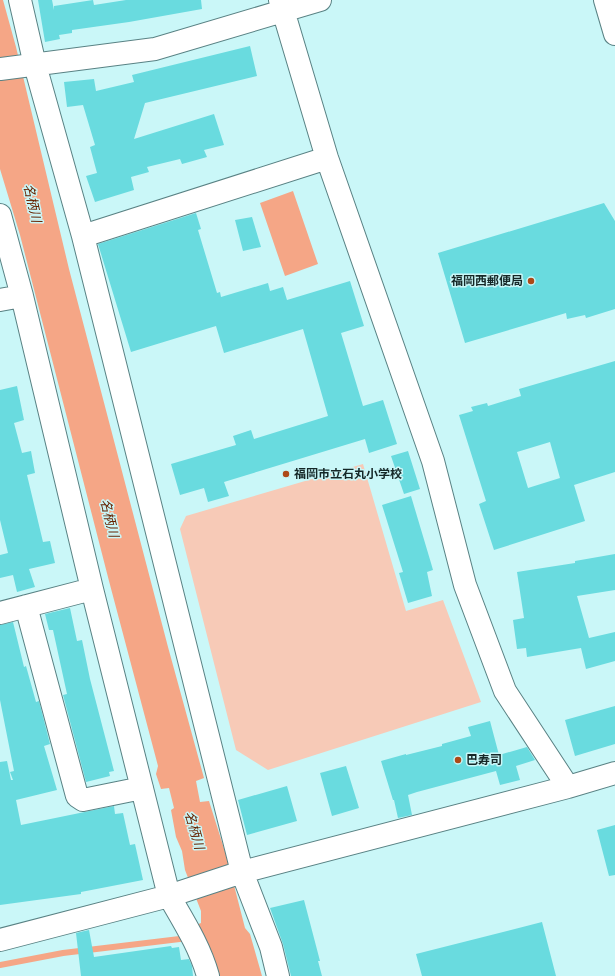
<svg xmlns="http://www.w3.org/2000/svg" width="615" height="976" font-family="Signika,'Noto Sans JP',sans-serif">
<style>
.green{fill:#f7cab7}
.water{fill:#f5a686}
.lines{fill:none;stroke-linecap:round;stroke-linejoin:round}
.stream{stroke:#f5a686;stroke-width:6}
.building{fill:#69dbdf;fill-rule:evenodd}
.minor-casing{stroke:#598284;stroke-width:24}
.highway-casing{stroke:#598284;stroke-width:24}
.minor{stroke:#fff;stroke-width:22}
.highway{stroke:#fff;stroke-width:22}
.poi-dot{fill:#ad4917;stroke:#caf7f8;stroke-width:1.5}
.labels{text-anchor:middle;stroke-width:3;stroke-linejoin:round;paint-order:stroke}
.poi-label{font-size:12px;font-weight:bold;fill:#152727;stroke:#caf7f8;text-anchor:start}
.water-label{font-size:13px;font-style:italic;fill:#620;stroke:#caf7f8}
</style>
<rect width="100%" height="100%" fill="#caf7f8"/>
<path class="green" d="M363,464L406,611L443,600L481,702L268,770L236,750L180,529L186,516Z"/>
<path class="water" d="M0,0H3L16,47L69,269L168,647L204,778L196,781L200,802L209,801L227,858L245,928L250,934L262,976H219L214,961L196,925L201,923V911L185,870L182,851L176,837L171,810L174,808L169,788L161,789L156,774L158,766L109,581L20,235L0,169Z
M293,191L318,264L285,276L260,203Z"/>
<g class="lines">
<path class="stream" d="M0,965L63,953L188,938"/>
</g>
<path class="building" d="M38,0H52L54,10V6L93,0L94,5L126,0H201L202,9L129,22L72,30V33L59,35L60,39L45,42Z
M250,46L257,76L145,103L134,139L214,114L224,145L204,150L207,157L182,164L180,159L147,167L149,172L131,177L134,190L95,202L86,176L97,173L90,147L95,145L83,105L67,107L64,82L94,79L96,91L134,82L132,75Z
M604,203L615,221V309L586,318L585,315L567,319L566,313L465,343L438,253Z
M196,213L201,229L198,230L217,293L220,292L221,297L268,283L270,291L283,287L287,300L350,281L364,326L341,333L363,406L383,400L397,444L369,453L365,439L224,482L229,496L208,502L204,488L180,495L171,464L236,445L233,436L251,430L254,439L328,416L303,329L224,353L216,326L131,352L98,244Z
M252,217L261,247L243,251L235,220Z
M615,361V472L574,485L585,521L494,550L479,504L486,501L459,415L473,411L471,407L487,403L488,406L521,396L519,389ZM550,442L560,478L528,488L517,452Z
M17,386L24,420L14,423L22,453L31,451L35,473L27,475L43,542L50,541L55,563L29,569L35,587L17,592L13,575L0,578V555L8,553L0,520V390Z
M408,451L420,489L404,494L391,456Z
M411,496L431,563L433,570L427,572L432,596L408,603L399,573L403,572L382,505Z
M615,554V590L577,596L589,638L615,632V661L586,669L581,648L527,657L526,648L517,649L513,620L524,618L517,572L575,563V561Z
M70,608L77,641L82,640L90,679L114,771L109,772L110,776L86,782L63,695L67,694L53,630H49L45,614Z
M13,622L24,667L26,666L36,702L39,701L50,744L44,746L57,790L16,800L21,825L114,806L115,814L123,813L130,845L135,844L143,880L81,892V894L0,905V762L7,761L11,780H13L10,772L14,771L0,700V625Z
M615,706V744L575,756L565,720Z
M490,721L499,755L527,747L535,760L516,766L520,780L500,785L496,771L417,792L408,795L412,815L398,818L394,800H393L381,761L406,754V755L442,746V744L471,736L468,727Z
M346,766L359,808L332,816L320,773Z
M287,786L297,821L247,835L238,800Z
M615,825V875L609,876L597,830Z
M304,900L320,961H318L322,976H291L283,944L270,908Z
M542,922L556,976H422L416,954Z
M89,930L94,957L171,946L172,948L179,947L181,960L189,959L192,966L193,976H81L76,933Z"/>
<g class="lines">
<defs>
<path id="minor" d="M20,0L35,65L83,236L242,872L271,947L278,976
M280,0L327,158L433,461L465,585L505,691L568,787
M0,69L155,49L320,0
M0,215L22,296L0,300
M83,236L327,158
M22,296L92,589L169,896C184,922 200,947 208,976
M26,606L77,796L83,800L142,788
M0,613L92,589
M0,940L169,896L242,872L568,787L615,773"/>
<path id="highway" d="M605,0L615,34"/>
</defs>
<use href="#minor" class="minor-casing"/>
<use href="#highway" class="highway-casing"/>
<use href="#minor" class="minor"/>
<use href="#highway" class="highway"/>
</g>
<g class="poi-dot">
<circle cx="531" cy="281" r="4"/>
<circle cx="286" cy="474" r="4"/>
<circle cx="458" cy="760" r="4"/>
</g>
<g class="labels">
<g class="poi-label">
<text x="523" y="285" text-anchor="end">福岡西郵便局</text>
<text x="294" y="478">福岡市立石丸小学校</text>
<text x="466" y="764">巴寿司</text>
</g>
<g class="water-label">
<text transform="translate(33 203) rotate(77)" y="5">名柄川</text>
<text transform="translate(110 518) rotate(76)" y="5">名柄川</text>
<text transform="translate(195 830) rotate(74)" y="5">名柄川</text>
</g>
</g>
</svg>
